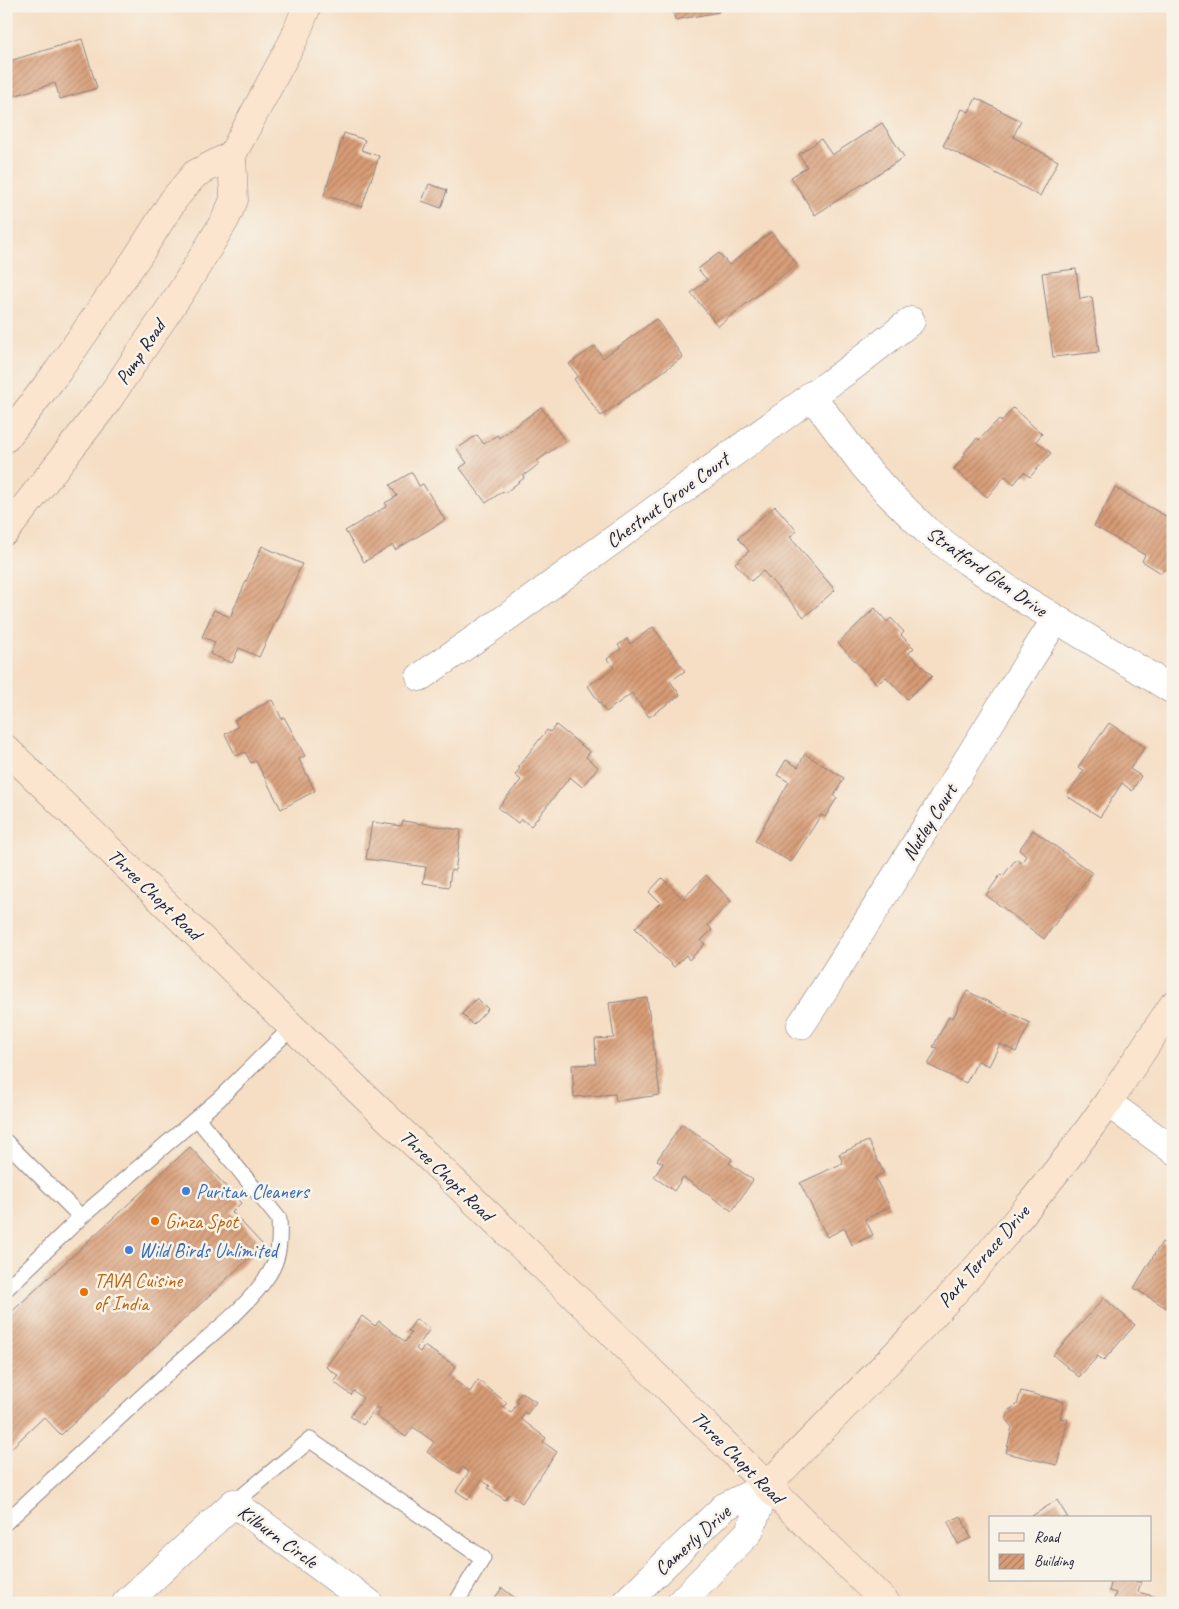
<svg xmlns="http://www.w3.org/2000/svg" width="1179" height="1609" font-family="Caveat,sans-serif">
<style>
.building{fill:url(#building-hatch)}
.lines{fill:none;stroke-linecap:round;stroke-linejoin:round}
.lane-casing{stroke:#8c8080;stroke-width:17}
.street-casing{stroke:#8c8080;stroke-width:29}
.secondary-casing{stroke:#8c8080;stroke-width:29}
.lane{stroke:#fff;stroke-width:15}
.street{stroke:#fff;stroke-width:28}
.secondary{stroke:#fce5cf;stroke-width:28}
.shop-dot{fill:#3f7fe0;stroke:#f7f3e8;stroke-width:2}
.food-dot{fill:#e8710a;stroke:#f7f3e8;stroke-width:2}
.labels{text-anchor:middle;stroke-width:5;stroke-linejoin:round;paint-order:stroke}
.street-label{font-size:20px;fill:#22223b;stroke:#f7f3e8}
.shop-label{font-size:20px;fill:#366cbe;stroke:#f7f3e8;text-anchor:start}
.food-label{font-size:20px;fill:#c56008;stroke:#f7f3e8;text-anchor:start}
</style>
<defs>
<pattern id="building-hatch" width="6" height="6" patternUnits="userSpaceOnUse" patternTransform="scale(1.25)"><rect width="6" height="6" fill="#d89c76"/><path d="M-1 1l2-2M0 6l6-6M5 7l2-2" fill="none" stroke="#af7f62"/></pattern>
</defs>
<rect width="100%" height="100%" fill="#f7f3e8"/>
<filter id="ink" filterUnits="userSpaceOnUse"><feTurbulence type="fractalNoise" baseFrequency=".02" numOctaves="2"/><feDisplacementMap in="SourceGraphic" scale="10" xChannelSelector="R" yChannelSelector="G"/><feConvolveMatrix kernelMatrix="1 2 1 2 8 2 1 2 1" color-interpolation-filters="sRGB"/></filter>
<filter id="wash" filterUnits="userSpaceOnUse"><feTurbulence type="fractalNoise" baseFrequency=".0096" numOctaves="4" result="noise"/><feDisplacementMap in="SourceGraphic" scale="20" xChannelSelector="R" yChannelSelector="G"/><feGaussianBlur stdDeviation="1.12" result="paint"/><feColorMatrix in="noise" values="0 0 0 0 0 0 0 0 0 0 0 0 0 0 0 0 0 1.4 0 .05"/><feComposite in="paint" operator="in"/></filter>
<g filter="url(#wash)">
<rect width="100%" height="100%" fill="#f5dec4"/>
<g id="blocks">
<path class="building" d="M672,6H718L719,12L675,20Z
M82,39L97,88L60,99L55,83L10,97L6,84V62Z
M1170,95H1173V127H1170Z
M976,98L1021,121L1013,137L1058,161L1040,196L943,146L962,109L969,112Z
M882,123L904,157L815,215L791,177L807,167L799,154L821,139L832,155Z
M344,133L365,140L361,150L379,156L362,207L324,195Z
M429,184L447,190L441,208L422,201Z
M771,232L797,264L718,326L691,293L707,280L698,269L719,253L729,265Z
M1076,269L1080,299L1092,297L1099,352L1053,357L1042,273Z
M656,319L683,357L601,416L574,379L578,376L569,364L595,346L603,358Z
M541,407L565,441L537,461L539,464L523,476L524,478L505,493L503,491L486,503L460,468L467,463L457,449L477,435L484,444L497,435L499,438Z
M1013,408L1042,434L1036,441L1051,453L1030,477L1024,472L1014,484L1005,476L987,497L954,469L966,454L964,453L977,438L979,440L999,419L1001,422Z
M412,472L419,486L423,484L445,520L395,550L393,545L364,562L345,531L387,506L385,503L397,496L390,485Z
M1115,488L1173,520V574L1164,569L1161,573L1142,561L1145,555L1094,526Z
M775,506L797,531L790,537L835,590L804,617L763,571L751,581L735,563L749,551L738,538Z
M262,546L302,564L259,657L239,648L232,663L210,654L215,642L202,637L214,610L230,617Z
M875,608L887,622L891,618L904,632L901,635L914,648L909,653L932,676L907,699L886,677L877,684L838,643Z
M653,627L685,671L670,681L680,695L649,717L632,693L606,712L588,686L614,668L607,659L621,649L618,645L627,639L630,644Z
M272,700L282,719L284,717L305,756L299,759L315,791L281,809L256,761L251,763L245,752L236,756L225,734L238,727L234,720Z
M1109,723L1145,747L1130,769L1141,776L1132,791L1122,783L1100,817L1067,796L1084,770L1078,767Z
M556,725L590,752L586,757L598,767L582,787L570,777L531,826L521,819L518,823L498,808L521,780L515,775L520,768L518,767L547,730L550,732Z
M805,754L844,778L834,796L837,798L825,817L821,815L791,862L755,841L789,782L777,775L786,760L798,767Z
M403,821L461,830L455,871L451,870L449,887L423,883L426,867L366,859L372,822L401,826Z
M1033,830L1092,873L1044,939L986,895L1001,874L1003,876L1016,859L1021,863L1026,856L1019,850Z
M706,875L731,901L708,925L712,930L701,941L705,944L689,960L686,955L674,967L635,928L660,903L649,892L662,878L683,899Z
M967,991L1030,1023L1016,1052L1000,1044L989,1066L978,1061L966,1083L928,1065L937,1048L933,1047L949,1016L953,1018Z
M477,998L488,1009L473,1025L462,1014Z
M647,998L660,1095L616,1101L615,1094L574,1097L572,1065L596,1064L595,1039L614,1038L609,1003Z
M682,1124L732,1159L729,1163L753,1180L732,1211L683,1177L674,1191L654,1177L663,1163L657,1160Z
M868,1141L884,1173L875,1177L890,1207L865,1219L873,1235L852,1245L845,1228L827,1237L800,1183L843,1163L839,1154Z
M190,1147L241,1203L232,1212L263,1245L61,1435L44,1417L6,1453V1317Z
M1162,1242L1171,1248L1173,1245V1312L1134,1288Z
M1104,1298L1135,1325L1103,1361L1098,1356L1079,1377L1053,1355Z
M362,1316L375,1326L379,1321L405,1342L411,1333L408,1331L416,1319L430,1329L416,1349L420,1352L424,1346L456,1366L449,1376L470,1392L478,1380L507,1403L503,1407L511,1413L518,1402L516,1400L521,1392L536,1402L527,1414L525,1412L521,1419L546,1438L543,1442L557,1452L522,1503L509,1494L505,1500L488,1488L490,1486L482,1480L468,1499L456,1491L469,1472L462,1467L458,1473L427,1452L434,1442L413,1427L406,1437L376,1416L380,1410L376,1407L363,1425L350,1416L363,1398L354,1391L351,1395L334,1382L339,1376L326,1367Z
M1021,1391L1064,1402L1060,1418L1068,1419L1057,1465L1006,1453L1012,1427L1006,1420L1009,1410L1017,1405Z
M1057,1500L1068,1518H1029Z
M961,1516L971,1538L958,1544L948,1522Z
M1112,1580L1141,1582L1138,1592L1171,1601V1603H1113L1116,1593L1109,1591Z
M502,1588L519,1601L518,1603H491Z"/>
</g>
</g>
<g filter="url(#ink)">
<use href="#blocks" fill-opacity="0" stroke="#8c8080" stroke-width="1"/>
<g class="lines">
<defs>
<path id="lane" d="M6,1142L81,1217L219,1099L292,1027
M6,1289L81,1217
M234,1503L310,1440L483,1558L456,1603
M6,1522C62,1471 118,1418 174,1367C206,1338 246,1310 269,1274C280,1257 280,1238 279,1219L197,1118"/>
<path id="street" d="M811,395L864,466L889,494L926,530L967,561L1020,597L1173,690
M420,677L503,620L852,367L911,321
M801,1025C889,892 969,753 1056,619
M1108,1103L1173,1150
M126,1603L234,1503L369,1603
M625,1603L724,1507L767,1486
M680,1603L749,1532L767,1486"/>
<path id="secondary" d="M6,438L58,371L138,256L174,199L195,174L232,155
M6,531L106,403L183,289L225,220L234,200L232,155L294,39L307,6
M6,749L292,1027L595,1316L886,1603
M767,1486C843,1405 925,1329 996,1245C1035,1199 1074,1152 1108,1102C1130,1070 1151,1037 1173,1005"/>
</defs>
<use href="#lane" class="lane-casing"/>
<use href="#street" class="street-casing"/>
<use href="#secondary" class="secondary-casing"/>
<use href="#lane" class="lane"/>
<use href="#street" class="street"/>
<use href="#secondary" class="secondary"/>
</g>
</g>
<g class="shop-dot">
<circle cx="186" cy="1191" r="5"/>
<circle cx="129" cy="1250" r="5"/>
</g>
<g class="food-dot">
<circle cx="155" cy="1221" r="5"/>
<circle cx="84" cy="1292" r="5"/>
</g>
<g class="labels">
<g class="street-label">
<text transform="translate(140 352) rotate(-56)" y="7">Pump Road</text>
<text transform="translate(667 500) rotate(-36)" y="7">Chestnut Grove Court</text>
<text transform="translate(987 571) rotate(35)" y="7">Stratford Glen Drive</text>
<text transform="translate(929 822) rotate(-58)" y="7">Nutley Court</text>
<text transform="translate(155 894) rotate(44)" y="7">Three Chopt Road</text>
<text transform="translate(447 1175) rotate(44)" y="7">Three Chopt Road</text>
<text transform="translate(983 1256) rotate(-49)" y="7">Park Terrace Drive</text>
<text transform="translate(738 1457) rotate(45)" y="7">Three Chopt Road</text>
<text transform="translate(278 1536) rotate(36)" y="7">Kilburn Circle</text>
<text transform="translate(692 1540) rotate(-42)" y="7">Camerly Drive</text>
</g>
<g class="shop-label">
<text x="196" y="1198">Puritan Cleaners</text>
<text x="139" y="1257">Wild Birds Unlimited</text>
</g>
<g class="food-label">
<text x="165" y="1228">Ginza Spot</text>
<text x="94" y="1287">TAVA Cuisine<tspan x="94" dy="23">of India</tspan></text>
</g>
</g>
<rect width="1179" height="1609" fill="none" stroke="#f7f3e8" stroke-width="25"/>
<rect x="989" y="1516" width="162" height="65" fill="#f7f3e8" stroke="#a29fa3"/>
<rect x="999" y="1533" width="25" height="8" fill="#fce5cf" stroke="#a29fa3"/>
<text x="1034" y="1542" font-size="15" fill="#22223b">Road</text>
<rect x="999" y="1554" width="25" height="15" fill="url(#building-hatch)" stroke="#a29fa3"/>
<text x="1034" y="1566" font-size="15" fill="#22223b">Building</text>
</svg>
